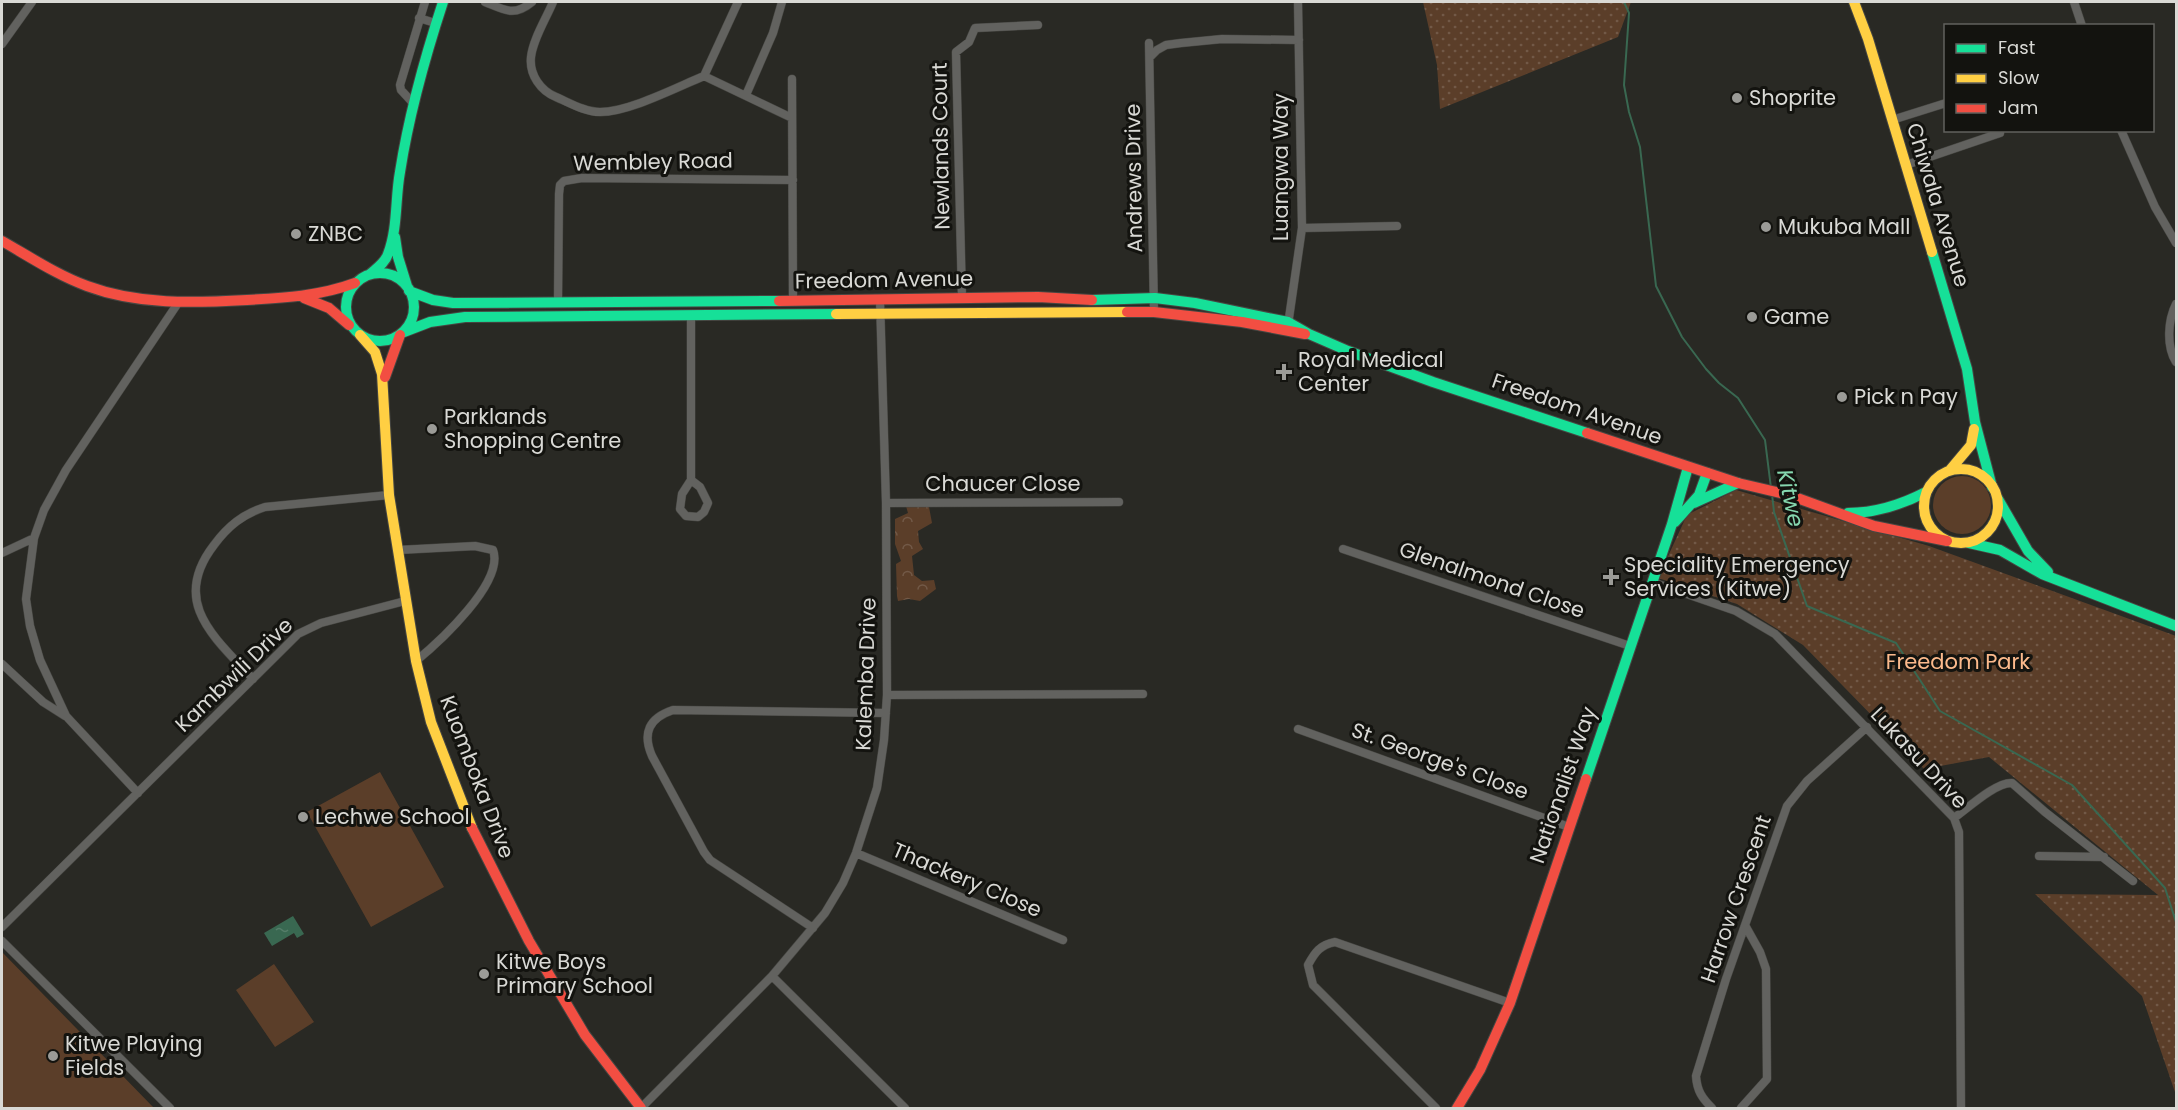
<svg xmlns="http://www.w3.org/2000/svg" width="2178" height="1110" font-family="Poppins,sans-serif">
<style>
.grass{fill:#5b3e29}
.forest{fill:url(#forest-crowns)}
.park{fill:url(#park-dots)}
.water{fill:url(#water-ripples)}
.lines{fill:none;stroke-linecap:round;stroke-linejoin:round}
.stream{stroke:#396851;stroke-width:2}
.street-casing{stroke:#464642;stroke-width:9}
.fast-casing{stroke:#464642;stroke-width:12}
.slow-casing{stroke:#464642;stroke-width:12}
.jam-casing{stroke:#464642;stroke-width:12}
.street{stroke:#62625f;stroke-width:8}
.fast{stroke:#16e098;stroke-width:10}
.slow{stroke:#ffcf43;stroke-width:10}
.jam{stroke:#f24e42;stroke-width:10}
.poi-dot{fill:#9b9b97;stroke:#13130f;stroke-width:2}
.labels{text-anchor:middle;stroke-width:6;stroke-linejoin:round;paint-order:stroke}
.poi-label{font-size:21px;fill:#d9d9d5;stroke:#13130f;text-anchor:start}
.street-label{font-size:21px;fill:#d9d9d5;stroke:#13130f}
.park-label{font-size:21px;fill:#fcba8c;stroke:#13130f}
.water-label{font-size:22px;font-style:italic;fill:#86d7af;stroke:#13130f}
</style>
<defs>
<pattern id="forest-crowns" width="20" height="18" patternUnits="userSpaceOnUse" patternTransform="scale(1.5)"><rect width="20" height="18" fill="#5b3e29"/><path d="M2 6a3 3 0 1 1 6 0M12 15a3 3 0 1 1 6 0" fill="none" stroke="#725947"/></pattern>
<pattern id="park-dots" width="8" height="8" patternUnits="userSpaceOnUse" patternTransform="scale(1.5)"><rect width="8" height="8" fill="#5b3e29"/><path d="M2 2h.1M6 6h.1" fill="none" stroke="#725947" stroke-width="1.8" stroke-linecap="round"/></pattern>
<pattern id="water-ripples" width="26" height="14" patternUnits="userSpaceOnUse" patternTransform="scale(1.5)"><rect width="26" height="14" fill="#396851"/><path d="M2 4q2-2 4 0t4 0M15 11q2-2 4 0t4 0" fill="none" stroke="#557d69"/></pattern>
</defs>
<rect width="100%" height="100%" fill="#292924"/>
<path class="grass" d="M1933 505a29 29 0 1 1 58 0a29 29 0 1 1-58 0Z
M380,772L444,887L371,927L307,812Z
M2,952L154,1108H2Z
M274,964L314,1022L275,1047L236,990Z"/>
<path class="forest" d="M906,506L929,507L932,523L918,531L919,542L923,549L912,556L914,575L922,581L934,580L936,589L920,601L909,599L898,601L897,596L896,564L901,561L895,544V519L908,513Z"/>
<path class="park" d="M1423,2H1631L1618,37L1440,109L1437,65Z
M1736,490L1929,546L2176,636V1095L2142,996L2035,894L2158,895L1989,757L1924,769L1803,645L1737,604L1658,578L1687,515Z"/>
<path class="water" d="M293,916L304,934L297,938L294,933L272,946L264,933Z"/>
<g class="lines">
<path class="stream" d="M1624,2L1629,13L1624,85L1629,112L1640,147L1656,286L1682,337L1706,369L1719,383L1738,398L1765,440L1771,488
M1772,494L1774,512L1807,606L1896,643L1940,711L2072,785L2165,888L2176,922"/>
<defs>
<path id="street" d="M485,2C505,10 514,17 532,2
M553,2C546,19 533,39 531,57C529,75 541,91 556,97C570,103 585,112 600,112C629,112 677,87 704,76L738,2
M2074,2L2082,26
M419,18L435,23
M1149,43L1154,312
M2,44L32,2
M1150,57L1157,50L1166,45L1181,43L1222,39L1299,40
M704,76L792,118
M792,79L793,301
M746,95L773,33L782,2
M413,103L401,90L400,85L425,2
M1892,120L1946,103
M2121,130L2155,207L2176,243
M1906,165L2000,133
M1302,228L1397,226
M962,298L956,52L969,42L975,28L1038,25
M558,302L559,194L560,185L564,181L582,178L793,180
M2176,304C2168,320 2166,346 2176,362
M691,316V480
M1288,325L1302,228L1298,2
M691,480L700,487L708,503L704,512L698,517L686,516L680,509L682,494Z
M886,503L1119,502
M1343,549L1630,646
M398,550L475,546L493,550C505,582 439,642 416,661
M2,553L34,538
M1652,582L1736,611L1775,634L1954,818L1959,832L1961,1108
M2,664L43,702L65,716
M253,679C214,637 170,602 214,545C228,526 243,514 265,507L389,495
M887,695L1143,694
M1298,729L1569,827
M138,793L66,716L40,660L30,626L26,599L34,538L44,510L66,470L178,303
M1954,818C1968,808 1996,782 2012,783L2045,812L2133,881
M856,853L1063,940
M2039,856L2104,857
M2,927L298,634L321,623L405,601
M813,928L710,860L704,852L652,756C642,733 649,718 673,710L886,713
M2,941L170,1108
M772,976L905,1108
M641,1108L772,976L825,913L843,883L856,853L877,788L884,740L887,695L886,503L880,300
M1436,1108L1313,985L1308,965C1315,952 1320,945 1335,942L1510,1003
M1712,1108C1702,1098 1697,1091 1696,1076L1726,979L1787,806L1807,781L1867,727
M1741,1108L1767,1079L1766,969L1760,952L1746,927"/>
<path id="fast" d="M395,237L398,257L407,286
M1932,252L1967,369L1975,422L1992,487
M346 307a34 34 0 1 1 68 0a34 34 0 1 1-68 0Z
M370,274C377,268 385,263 388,254C398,228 395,199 400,172C409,114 425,57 443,2
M409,291L433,300L453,303L779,301
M1092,300L1155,298L1195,303L1288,322L1309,334L1348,351L1433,382L1587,433
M404,332L430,322L465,317L836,314
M1998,499L2028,551L2048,572
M1694,503L1738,483
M1848,513C1877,513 1901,505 1926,492
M1675,522L1699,495L1707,473
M1969,543L2000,550L2042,574L2176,626
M1586,779L1672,524L1688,467"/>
<path id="slow" d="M1854,2L1868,39L1932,252
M836,314L1127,312
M360,335L375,352L382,374L389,495L416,661L431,722L472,828
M1924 506a37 37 0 1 1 74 0a37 37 0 1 1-74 0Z
M1950,470L1971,445L1974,429"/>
<path id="jam" d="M2,241C30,257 57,275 87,286C138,305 193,303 247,300C284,298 320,296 355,283
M304,298L329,308L349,325
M779,301L1038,297L1092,300
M1127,312H1154L1242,322L1305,334
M385,377L400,335
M1587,433L1738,483L1789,495L1874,526L1947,541
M472,828L529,941L585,1035L641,1108
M1457,1108L1480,1070L1510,1003L1586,779"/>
</defs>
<use href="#street" class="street-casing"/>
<use href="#fast" class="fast-casing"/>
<use href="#slow" class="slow-casing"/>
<use href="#jam" class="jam-casing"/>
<use href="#street" class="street"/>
<use href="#fast" class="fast"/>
<use href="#slow" class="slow"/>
<use href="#jam" class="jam"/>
</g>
<g class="poi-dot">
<circle cx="1737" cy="98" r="6"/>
<circle cx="1766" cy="227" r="6"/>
<circle cx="296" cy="234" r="6"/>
<circle cx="1752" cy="317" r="6"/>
<path d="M1281 363h6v6h6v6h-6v6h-6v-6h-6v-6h6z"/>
<circle cx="1842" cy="397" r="6"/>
<circle cx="432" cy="429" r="6"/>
<path d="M1608 568h6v6h6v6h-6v6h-6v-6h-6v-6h6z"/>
<circle cx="303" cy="817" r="6"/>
<circle cx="484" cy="974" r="6"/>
<circle cx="53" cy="1056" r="6"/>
</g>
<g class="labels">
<g class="poi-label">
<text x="1749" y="105">Shoprite</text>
<text x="1778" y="234">Mukuba Mall</text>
<text x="308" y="241">ZNBC</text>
<text x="1764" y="324">Game</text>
<text x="1298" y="367">Royal Medical<tspan x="1298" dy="24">Center</tspan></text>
<text x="1854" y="404">Pick n Pay</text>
<text x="444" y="424">Parklands<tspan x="444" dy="24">Shopping Centre</tspan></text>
<text x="1624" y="572">Speciality Emergency<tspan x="1624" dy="24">Services (Kitwe)</tspan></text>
<text x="315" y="824">Lechwe School</text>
<text x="496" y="969">Kitwe Boys<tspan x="496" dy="24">Primary School</tspan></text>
<text x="65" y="1051">Kitwe Playing<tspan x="65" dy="24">Fields</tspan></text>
</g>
<g class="street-label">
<text transform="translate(941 146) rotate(-91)" y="7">Newlands Court</text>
<text transform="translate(653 162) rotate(-1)" y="7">Wembley Road</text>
<text transform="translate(1281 167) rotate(-90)" y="7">Luangwa Way</text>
<text transform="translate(1134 178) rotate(-91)" y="7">Andrews Drive</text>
<text transform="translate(1938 205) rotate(73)" y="7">Chiwala Avenue</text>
<text transform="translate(884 280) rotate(-1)" y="7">Freedom Avenue</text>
<text transform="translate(1577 409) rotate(19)" y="7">Freedom Avenue</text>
<text x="1003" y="491">Chaucer Close</text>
<text transform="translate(1492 580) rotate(19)" y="7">Glenalmond Close</text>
<text transform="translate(866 674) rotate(-88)" y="7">Kalemba Drive</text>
<text transform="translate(234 675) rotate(-44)" y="7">Kambwili Drive</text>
<text transform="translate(1919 758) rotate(47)" y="7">Lukasu Drive</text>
<text transform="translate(1440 761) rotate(20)" y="7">St. George's Close</text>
<text transform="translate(477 777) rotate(69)" y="7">Kuomboka Drive</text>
<text transform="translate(1563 785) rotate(-71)" y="7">Nationalist Way</text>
<text transform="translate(967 880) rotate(23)" y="7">Thackery Close</text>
<text transform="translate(1736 899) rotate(-71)" y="7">Harrow Crescent</text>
</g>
<g class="park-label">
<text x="1958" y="669">Freedom Park</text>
</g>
<g class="water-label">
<text transform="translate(1791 498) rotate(78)" y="8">Kitwe</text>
</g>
</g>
<rect width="2178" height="1110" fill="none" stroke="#d9d9d5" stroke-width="6"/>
<rect x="1944" y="24" width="210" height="108" fill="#13130f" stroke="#62625e" stroke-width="1.5"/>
<rect x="1956" y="44" width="30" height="9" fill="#16e098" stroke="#62625e" stroke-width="1.5"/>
<text x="1998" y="54" font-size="18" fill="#d9d9d5">Fast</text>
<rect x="1956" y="74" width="30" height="9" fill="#ffcf43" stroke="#62625e" stroke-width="1.5"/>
<text x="1998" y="84" font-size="18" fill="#d9d9d5">Slow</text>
<rect x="1956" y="104" width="30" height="9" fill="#f24e42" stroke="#62625e" stroke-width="1.5"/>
<text x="1998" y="114" font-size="18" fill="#d9d9d5">Jam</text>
</svg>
